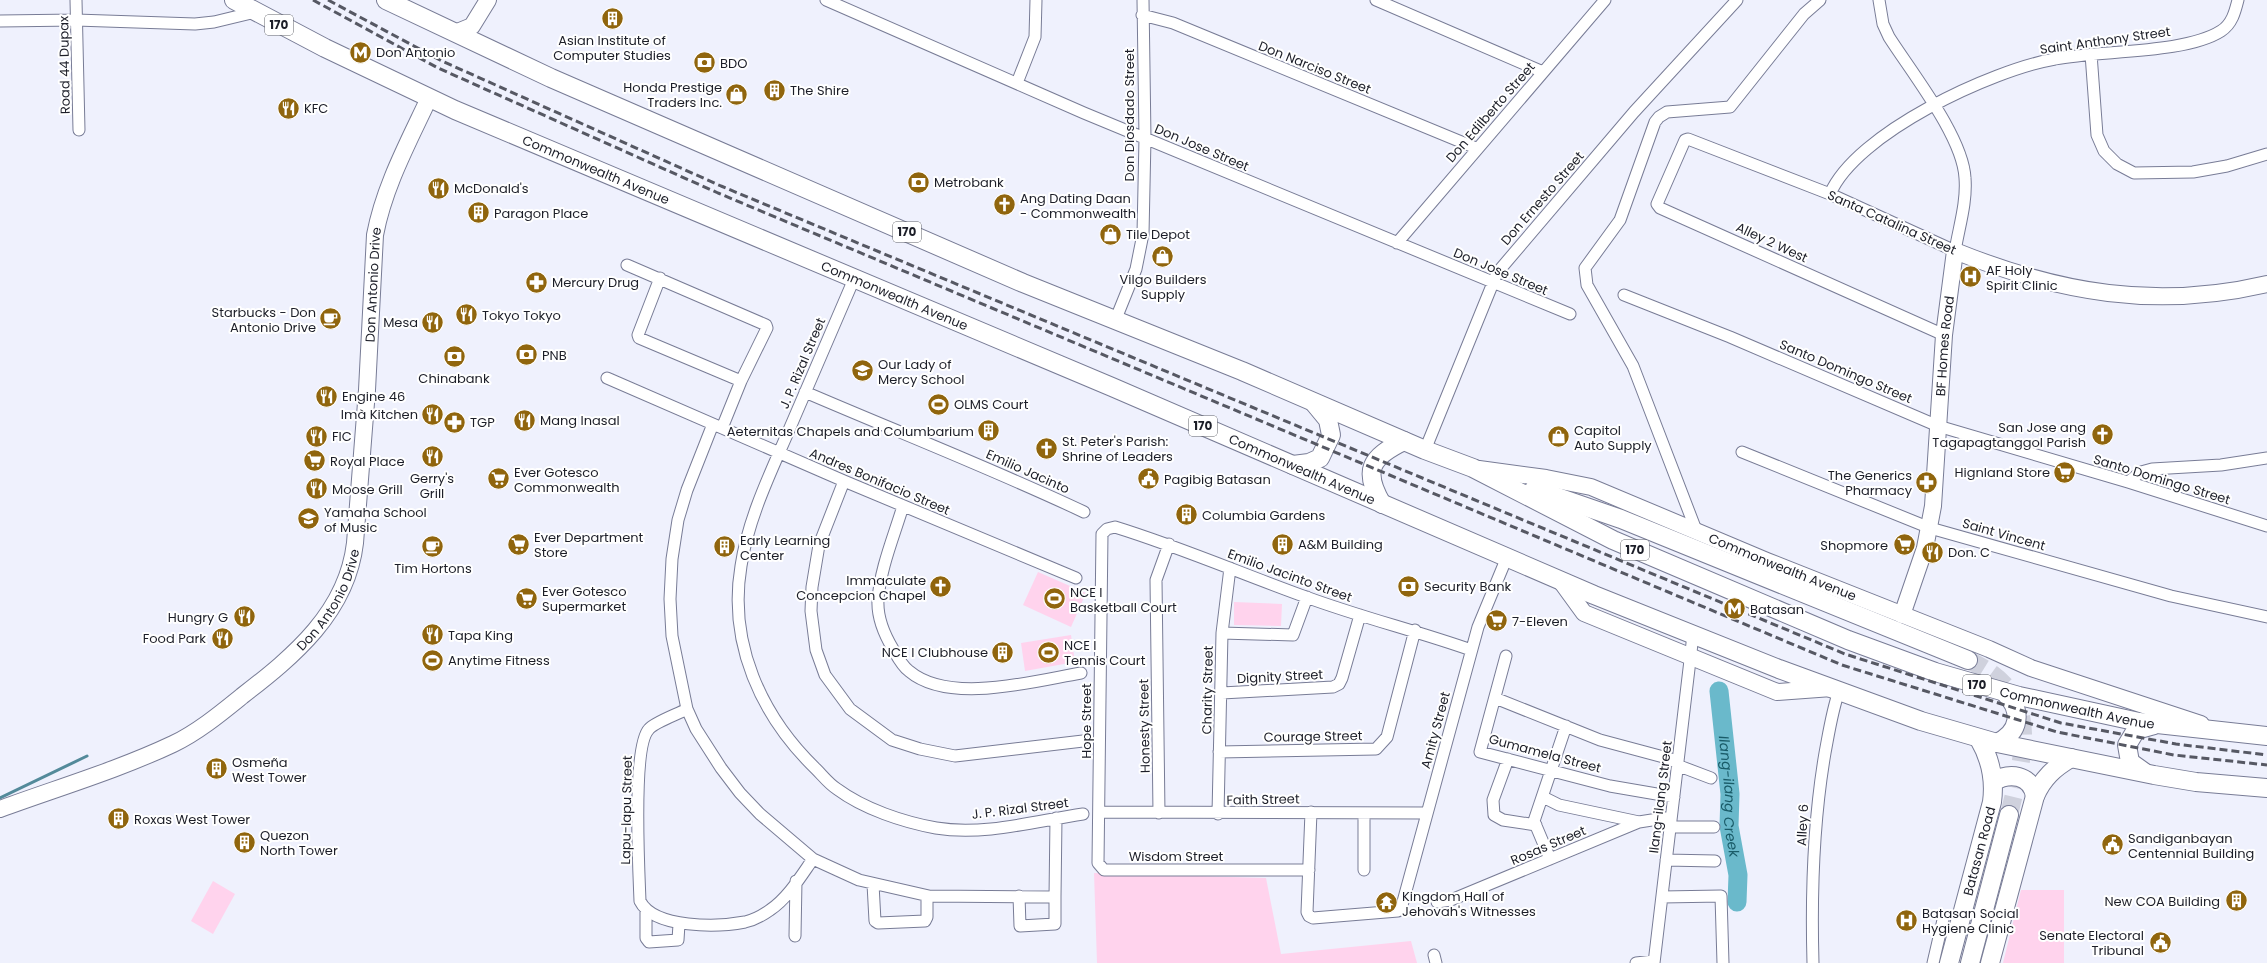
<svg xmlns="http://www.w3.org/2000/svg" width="2267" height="963" font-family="Poppins,sans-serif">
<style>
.green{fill:#ffd3ed}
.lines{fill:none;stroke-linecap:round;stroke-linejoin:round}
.stream{stroke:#538a9a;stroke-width:3}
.river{stroke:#6ab9cb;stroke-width:19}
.primary-tunnel{stroke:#cfd1dd;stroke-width:18;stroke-dasharray:18 9;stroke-linecap:butt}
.street-casing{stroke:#787c96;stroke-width:13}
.secondary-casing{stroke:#787c96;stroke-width:18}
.primary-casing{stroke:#787c96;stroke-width:20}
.street{stroke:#fff;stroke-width:11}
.secondary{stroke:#fff;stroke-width:16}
.primary{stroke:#fff;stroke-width:18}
.rail{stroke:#565863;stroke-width:3;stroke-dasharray:8 4;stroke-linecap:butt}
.labels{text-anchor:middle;stroke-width:4;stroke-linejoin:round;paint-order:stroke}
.shield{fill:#fff;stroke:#606268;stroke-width:1}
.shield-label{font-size:12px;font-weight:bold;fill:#1c1e28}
.poi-label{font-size:13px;fill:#1c1e28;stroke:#fff;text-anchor:start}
.street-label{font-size:13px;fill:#1c1e28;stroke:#fff}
.water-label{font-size:14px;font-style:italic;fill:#1a5c69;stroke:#fff}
</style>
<rect width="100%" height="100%" fill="#eff1fd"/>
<path class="green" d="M1038,572L1086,593L1071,627L1023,605Z
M1234,602L1282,604L1281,626L1234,625Z
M1071,635L1075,662L1025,671L1021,643Z
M1094,873L1266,878L1281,954L1411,941L1417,963H1097Z
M213,881L235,894L213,934L191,921Z
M2021,890H2064V963H2003Z"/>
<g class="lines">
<path class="stream" d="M0,798L87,756"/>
<path class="river" id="s1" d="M1719,691L1730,794L1729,826L1738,875L1737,902"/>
<path class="primary-tunnel" d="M1968,660C2044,694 2024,751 2009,815"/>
<defs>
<path id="street" d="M76,0L79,130
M826,0L1084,113L1570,314
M1376,0L1543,72
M1879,0L1883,24L1889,37C1912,73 1963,137 1965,178C1967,202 1959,227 1955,251L1830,194L1688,139L1685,140L1657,204L1660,208L1944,335
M1142,15L1173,23L1476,148
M0,21L76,20L195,24L214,22L255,12
M2091,54L2097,135L2104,151L2117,164L2134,173L2193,172L2227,166L2267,154
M1017,83L1035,37L1036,0
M1830,194C1856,133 1992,70 2055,59C2099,50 2185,54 2221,31C2232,24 2235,12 2238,0
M1397,243L1605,0
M627,265L766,325L767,328L741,381L722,428
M660,278L638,335L639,338L741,381
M854,279C832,329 811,380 789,430C770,474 748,519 741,566C728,643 761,716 816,769C823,776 829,784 837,789C864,809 903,822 936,828C984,836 1035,821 1083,814
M1624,295L1730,337L1938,426L2128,482L2267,526
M1115,321L1136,269L1143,234L1145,138L1143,0
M607,378L844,481L1076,578
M805,392C898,432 993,469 1084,512
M713,424L687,490L678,520L672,559L670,599L672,636L687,709L696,729L721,768L740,793L760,814L813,859L859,880L929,896L1055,897L1056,818
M1425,450L1497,273L1634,112L1737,0
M1742,452L1930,528L2171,596L2267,617
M844,481L819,545L812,587L811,611L816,650L825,675L850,709L892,740L920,749L955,756L1083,741
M2128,482L2141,472L2152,469L2221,465L2267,458
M903,506C894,536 880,569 878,600C877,618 884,634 893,649C897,656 902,666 909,671C949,705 1034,681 1081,673
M1696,530L1633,366L1587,285L1585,268L1620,220L1655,122L1659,117L1667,112L1730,107L1804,14L1820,0
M1222,633L1293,635L1307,597
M1506,656L1480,752L1610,786L1674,797
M1222,693L1333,687L1339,684L1342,678L1360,615
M1495,698L1600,740L1671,759L1682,767L1711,778
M687,709C678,714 655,722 649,729C632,746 639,873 640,901C654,929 719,927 745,922C754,920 763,915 770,910C788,898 801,876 813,859
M1219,752L1376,749L1387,737L1415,630
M1508,759L1493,800L1494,815L1503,820L1536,825
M1543,797L1559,805L1639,822
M1100,812L1427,813
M1311,812L1307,912L1309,916L1313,918L1398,911L1401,909L1478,627L1507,557
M1159,813L1156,580L1169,544
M1218,814L1222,633L1230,568
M1670,827H1714
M1550,859L1534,821L1566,726
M1666,860L1715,861
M1309,870H1104L1098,863L1102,534L1107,529L1115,527C1180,547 1242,574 1306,597C1360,617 1417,631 1471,650
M1364,870V813
M873,884L875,921L878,923L925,921L927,917V896
M1019,896L1020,926L1055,924V897
M1662,897L1721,896L1723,963
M1437,902L1451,900L1639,822L1671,817
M646,910V938L649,942L678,940L679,924
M795,936L796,881
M1434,955L1436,963
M1636,963L1654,961
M1654,963L1693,635
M1813,963C1811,893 1813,823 1825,753C1829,732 1832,711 1839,691
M1933,963L1943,920"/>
<g id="secondary">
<path d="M455,33L472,26L488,0"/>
<path id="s2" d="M1479,469L1546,478L1591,487L1767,561L1989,649L2031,668L2201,724"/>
<path d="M1560,580L1584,613L1777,692L1832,688"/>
<path id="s3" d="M1902,615L1925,548L1933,506L1944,335L1955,251C2059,293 2156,310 2267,284"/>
<path id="s4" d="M0,809C57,788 118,770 173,744C198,732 221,713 242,696C294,656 347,612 355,543L367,390L375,235C384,187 408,143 429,98"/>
</g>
<g id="primary">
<path id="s5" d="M234,0L325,48L455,110L1112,387L1594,595L1779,669L1921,721L1997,743L2154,775L2196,782L2267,788"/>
<path id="s6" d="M386,0L551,78L1023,283L1242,371L1425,450L1473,468L1613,540L1848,640L1935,672L2019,696L2139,722L2267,736"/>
<path d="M1293,465L1309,463L1320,458L1331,435L1328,420L1314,403"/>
<path d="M1534,489L1621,519L1968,660"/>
<path d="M1382,504C1362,470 1371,457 1404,441"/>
<path d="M1997,743C2020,732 2023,711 2005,693"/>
<path d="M2144,772L2130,762L2127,745L2136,730L2154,725"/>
<path d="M1993,782C2009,772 2031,774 2035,796"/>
<path id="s7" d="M1949,963L1992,802C1995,780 1990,758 1979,739"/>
<path d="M1970,963L2009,815"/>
<path d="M1990,963L2035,796C2043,778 2054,768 2071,758"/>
</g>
</defs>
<use href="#street" class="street-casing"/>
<use href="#secondary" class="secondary-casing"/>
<use href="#primary" class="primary-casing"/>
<use href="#street" class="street"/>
<use href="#secondary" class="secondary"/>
<use href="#primary" class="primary"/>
<path class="rail" d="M313,0L438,68L718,193L1842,665L2057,732L2174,755L2267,765
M328,0L442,61L721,186L1845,654L2061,723L2176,744L2267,755"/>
</g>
<defs>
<symbol id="building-disc" viewBox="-11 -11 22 22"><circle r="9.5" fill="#90650d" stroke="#fff"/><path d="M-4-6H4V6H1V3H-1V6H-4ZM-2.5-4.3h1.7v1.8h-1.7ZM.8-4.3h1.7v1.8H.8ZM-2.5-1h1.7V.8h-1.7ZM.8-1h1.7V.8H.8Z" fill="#fff"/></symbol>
<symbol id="metro-disc" viewBox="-11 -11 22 22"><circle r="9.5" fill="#90650d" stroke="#fff"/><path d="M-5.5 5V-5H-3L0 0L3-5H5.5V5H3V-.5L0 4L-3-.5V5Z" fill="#fff"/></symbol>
<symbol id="bank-disc" viewBox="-11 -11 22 22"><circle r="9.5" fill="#90650d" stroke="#fff"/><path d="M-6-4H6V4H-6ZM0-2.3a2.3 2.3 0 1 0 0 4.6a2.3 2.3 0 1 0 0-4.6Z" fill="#fff"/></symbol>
<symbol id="shop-disc" viewBox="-11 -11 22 22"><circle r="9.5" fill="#90650d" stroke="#fff"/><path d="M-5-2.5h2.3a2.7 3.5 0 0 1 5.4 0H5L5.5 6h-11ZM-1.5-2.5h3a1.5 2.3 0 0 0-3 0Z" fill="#fff"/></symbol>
<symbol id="restaurant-disc" viewBox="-11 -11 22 22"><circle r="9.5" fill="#90650d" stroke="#fff"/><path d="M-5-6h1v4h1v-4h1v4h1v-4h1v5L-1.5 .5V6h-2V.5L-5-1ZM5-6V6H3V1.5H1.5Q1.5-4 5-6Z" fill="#fff"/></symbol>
<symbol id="church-disc" viewBox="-11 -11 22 22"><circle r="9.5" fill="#90650d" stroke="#fff"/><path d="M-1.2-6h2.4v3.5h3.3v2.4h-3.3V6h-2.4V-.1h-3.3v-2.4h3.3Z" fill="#fff"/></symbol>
<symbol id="hospital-disc" viewBox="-11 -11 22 22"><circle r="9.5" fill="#90650d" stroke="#fff"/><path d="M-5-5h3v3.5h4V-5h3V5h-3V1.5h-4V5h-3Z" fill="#fff"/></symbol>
<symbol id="pharmacy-disc" viewBox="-11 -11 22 22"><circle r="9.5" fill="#90650d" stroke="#fff"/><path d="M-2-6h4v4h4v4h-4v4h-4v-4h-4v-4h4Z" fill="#fff"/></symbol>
<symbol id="cafe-disc" viewBox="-11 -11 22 22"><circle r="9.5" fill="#90650d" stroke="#fff"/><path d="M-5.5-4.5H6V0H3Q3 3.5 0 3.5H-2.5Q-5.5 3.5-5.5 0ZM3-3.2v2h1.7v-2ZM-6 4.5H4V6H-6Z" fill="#fff"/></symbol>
<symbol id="school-disc" viewBox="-11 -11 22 22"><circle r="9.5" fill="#90650d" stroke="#fff"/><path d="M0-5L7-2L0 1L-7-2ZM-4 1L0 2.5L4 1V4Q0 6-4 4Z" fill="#fff"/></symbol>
<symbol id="stadium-disc" viewBox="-11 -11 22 22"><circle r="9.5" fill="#90650d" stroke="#fff"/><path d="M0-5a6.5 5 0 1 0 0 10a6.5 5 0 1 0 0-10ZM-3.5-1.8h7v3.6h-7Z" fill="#fff"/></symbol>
<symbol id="supermarket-disc" viewBox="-11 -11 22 22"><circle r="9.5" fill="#90650d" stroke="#fff"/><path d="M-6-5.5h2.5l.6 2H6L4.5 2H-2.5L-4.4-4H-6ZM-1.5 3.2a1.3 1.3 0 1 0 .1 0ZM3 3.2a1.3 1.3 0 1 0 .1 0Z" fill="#fff"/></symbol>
<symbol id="civic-disc" viewBox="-11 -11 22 22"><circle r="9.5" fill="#90650d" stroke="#fff"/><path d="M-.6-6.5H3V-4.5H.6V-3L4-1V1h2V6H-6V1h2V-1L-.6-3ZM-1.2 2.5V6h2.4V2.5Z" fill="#fff"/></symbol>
<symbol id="temple-disc" viewBox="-11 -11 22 22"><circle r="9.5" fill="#90650d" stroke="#fff"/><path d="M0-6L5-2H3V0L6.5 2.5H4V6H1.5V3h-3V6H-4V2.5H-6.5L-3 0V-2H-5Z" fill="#fff"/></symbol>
</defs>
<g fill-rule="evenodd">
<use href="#building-disc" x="600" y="6" width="25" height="25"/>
<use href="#metro-disc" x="348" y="40" width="25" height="25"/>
<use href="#bank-disc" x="692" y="50" width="25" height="25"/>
<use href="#building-disc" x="762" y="78" width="25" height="25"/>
<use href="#shop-disc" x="724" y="82" width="25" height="25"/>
<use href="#restaurant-disc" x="276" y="96" width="25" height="25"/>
<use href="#bank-disc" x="906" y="170" width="25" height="25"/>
<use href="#restaurant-disc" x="426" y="176" width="25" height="25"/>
<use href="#church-disc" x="992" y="192" width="25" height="25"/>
<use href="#building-disc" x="466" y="200" width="25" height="25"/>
<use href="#shop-disc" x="1098" y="222" width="25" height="25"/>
<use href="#shop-disc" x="1150" y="244" width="25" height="25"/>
<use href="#hospital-disc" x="1958" y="264" width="25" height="25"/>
<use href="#pharmacy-disc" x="524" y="270" width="25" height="25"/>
<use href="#restaurant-disc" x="454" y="302" width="25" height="25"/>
<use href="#cafe-disc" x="318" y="306" width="25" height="25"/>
<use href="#restaurant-disc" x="420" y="310" width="25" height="25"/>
<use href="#bank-disc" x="514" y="342" width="25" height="25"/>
<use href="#bank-disc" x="442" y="344" width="25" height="25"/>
<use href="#school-disc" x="850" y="358" width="25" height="25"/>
<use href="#restaurant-disc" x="314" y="384" width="25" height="25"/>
<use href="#stadium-disc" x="926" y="392" width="25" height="25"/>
<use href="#restaurant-disc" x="420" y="402" width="25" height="25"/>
<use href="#restaurant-disc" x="512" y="408" width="25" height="25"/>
<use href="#pharmacy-disc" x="442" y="410" width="25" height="25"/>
<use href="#building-disc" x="976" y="418" width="25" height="25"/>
<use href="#church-disc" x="2090" y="422" width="25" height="25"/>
<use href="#restaurant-disc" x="304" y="424" width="25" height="25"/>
<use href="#shop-disc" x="1546" y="424" width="25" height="25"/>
<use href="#church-disc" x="1034" y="436" width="25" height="25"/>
<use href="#restaurant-disc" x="420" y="444" width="25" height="25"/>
<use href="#supermarket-disc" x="302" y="448" width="25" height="25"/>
<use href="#supermarket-disc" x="2052" y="460" width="25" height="25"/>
<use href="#supermarket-disc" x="486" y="466" width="25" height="25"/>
<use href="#civic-disc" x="1136" y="466" width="25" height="25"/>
<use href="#pharmacy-disc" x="1914" y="470" width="25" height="25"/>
<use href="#restaurant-disc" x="304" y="476" width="25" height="25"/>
<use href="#building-disc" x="1174" y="502" width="25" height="25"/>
<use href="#school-disc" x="296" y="506" width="25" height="25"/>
<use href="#supermarket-disc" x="506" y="532" width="25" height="25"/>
<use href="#building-disc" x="1270" y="532" width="25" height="25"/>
<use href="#supermarket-disc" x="1892" y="532" width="25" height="25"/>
<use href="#cafe-disc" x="420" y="534" width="25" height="25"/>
<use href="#building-disc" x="712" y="534" width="25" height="25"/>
<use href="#restaurant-disc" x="1920" y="540" width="25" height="25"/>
<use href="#bank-disc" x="1396" y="574" width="25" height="25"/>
<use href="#church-disc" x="928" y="574" width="25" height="25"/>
<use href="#supermarket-disc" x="514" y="586" width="25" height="25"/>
<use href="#stadium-disc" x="1042" y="586" width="25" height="25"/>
<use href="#metro-disc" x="1722" y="596" width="25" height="25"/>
<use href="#restaurant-disc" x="232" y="604" width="25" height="25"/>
<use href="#supermarket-disc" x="1484" y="608" width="25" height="25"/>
<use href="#restaurant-disc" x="420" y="622" width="25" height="25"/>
<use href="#restaurant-disc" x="210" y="626" width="25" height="25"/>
<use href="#building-disc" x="990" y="640" width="25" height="25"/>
<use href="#stadium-disc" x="1036" y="640" width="25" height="25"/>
<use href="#stadium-disc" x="420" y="648" width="25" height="25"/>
<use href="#building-disc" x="204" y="756" width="25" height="25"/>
<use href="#building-disc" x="106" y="806" width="25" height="25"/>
<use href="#building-disc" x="232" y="830" width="25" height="25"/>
<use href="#civic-disc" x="2100" y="832" width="25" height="25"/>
<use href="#building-disc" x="2224" y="888" width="25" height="25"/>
<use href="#temple-disc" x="1374" y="890" width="25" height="25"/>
<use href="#hospital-disc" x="1894" y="908" width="25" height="25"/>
<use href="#civic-disc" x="2148" y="930" width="25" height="25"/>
</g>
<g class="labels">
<g class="shield">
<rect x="265" y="15" width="28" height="20" rx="3"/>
<rect x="893" y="222" width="28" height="20" rx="3"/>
<rect x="1189" y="416" width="28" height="20" rx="3"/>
<rect x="1621" y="540" width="28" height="20" rx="3"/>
<rect x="1963" y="675" width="28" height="20" rx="3"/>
</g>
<g class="shield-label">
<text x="279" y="29">170</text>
<text x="907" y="236">170</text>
<text x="1203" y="430">170</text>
<text x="1635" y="554">170</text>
<text x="1977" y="689">170</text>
</g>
<g class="poi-label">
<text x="612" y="45" text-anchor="middle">Asian Institute of<tspan x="612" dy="15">Computer Studies</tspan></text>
<text x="376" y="57">Don Antonio</text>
<text x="720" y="68">BDO</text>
<text x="722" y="92" text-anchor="end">Honda Prestige<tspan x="722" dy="15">Traders Inc.</tspan></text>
<text x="790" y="95">The Shire</text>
<text x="304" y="113">KFC</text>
<text x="934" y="187">Metrobank</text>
<text x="454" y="193">McDonald's</text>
<text x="1020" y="203">Ang Dating Daan<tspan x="1020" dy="15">- Commonwealth</tspan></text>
<text x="494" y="218">Paragon Place</text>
<text x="1126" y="239">Tile Depot</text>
<text x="1986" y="275">AF Holy<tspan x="1986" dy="15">Spirit Clinic</tspan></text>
<text x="1163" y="284" text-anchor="middle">Vilgo Builders<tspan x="1163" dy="15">Supply</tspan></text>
<text x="552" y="287">Mercury Drug</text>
<text x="316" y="317" text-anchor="end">Starbucks - Don<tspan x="316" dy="15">Antonio Drive</tspan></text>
<text x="482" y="320">Tokyo Tokyo</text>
<text x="418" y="327" text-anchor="end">Mesa</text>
<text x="542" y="360">PNB</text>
<text x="878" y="369">Our Lady of<tspan x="878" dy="15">Mercy School</tspan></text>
<text x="454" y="383" text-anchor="middle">Chinabank</text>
<text x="342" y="401">Engine 46</text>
<text x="954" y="409">OLMS Court</text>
<text x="418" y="419" text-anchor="end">Imà Kitchen</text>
<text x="540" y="425">Mang Inasal</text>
<text x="470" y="427">TGP</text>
<text x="2086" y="432" text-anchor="end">San Jose ang<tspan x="2086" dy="15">Tagapagtanggol Parish</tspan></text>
<text x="1574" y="435">Capitol<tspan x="1574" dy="15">Auto Supply</tspan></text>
<text x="974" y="436" text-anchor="end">Aeternitas Chapels and Columbarium</text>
<text x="332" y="441">FIC</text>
<text x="1062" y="446">St. Peter's Parish:<tspan x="1062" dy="15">Shrine of Leaders</tspan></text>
<text x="330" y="466">Royal Place</text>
<text x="514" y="477">Ever Gotesco<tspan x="514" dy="15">Commonwealth</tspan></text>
<text x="2050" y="477" text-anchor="end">Hignland Store</text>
<text x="1912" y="480" text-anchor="end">The Generics<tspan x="1912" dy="15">Pharmacy</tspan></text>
<text x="432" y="483" text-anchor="middle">Gerry's<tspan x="432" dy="15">Grill</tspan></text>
<text x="1164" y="484">Pagibig Batasan</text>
<text x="332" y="494">Moose Grill</text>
<text x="324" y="517">Yamaha School<tspan x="324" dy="15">of Music</tspan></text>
<text x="1202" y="520">Columbia Gardens</text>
<text x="534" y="542">Ever Department<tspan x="534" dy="15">Store</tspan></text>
<text x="740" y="545">Early Learning<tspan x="740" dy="15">Center</tspan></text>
<text x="1298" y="549">A&amp;M Building</text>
<text x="1888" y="550" text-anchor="end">Shopmore</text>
<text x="1948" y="557">Don. C</text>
<text x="433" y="573" text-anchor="middle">Tim Hortons</text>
<text x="926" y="585" text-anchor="end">Immaculate<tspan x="926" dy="15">Concepcion Chapel</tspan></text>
<text x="1424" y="591">Security Bank</text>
<text x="542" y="596">Ever Gotesco<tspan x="542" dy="15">Supermarket</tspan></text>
<text x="1070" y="597">NCE I<tspan x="1070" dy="15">Basketball Court</tspan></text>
<text x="1750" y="614">Batasan</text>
<text x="228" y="622" text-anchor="end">Hungry G</text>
<text x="1512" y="626">7-Eleven</text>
<text x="448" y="640">Tapa King</text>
<text x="206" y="643" text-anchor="end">Food Park</text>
<text x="1064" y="650">NCE I<tspan x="1064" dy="15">Tennis Court</tspan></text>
<text x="988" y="657" text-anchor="end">NCE I Clubhouse</text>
<text x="448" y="665">Anytime Fitness</text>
<text x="232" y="767">Osmeña<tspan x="232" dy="15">West Tower</tspan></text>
<text x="134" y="824">Roxas West Tower</text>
<text x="260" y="840">Quezon<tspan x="260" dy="15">North Tower</tspan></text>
<text x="2128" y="843">Sandiganbayan<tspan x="2128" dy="15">Centennial Building</tspan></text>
<text x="1402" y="901">Kingdom Hall of<tspan x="1402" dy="15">Jehovah's Witnesses</tspan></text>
<text x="2220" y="906" text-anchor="end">New COA Building</text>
<text x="1922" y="918">Batasan Social<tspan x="1922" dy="15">Hygiene Clinic</tspan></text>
<text x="2144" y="940" text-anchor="end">Senate Electoral<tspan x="2144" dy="15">Tribunal</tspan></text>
</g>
<g class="street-label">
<text transform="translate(2105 40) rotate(-8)" y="5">Saint Anthony Street</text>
<text transform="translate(64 65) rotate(-91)" y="5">Road 44 Dupax</text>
<text transform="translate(1315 67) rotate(22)" y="5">Don Narciso Street</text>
<text transform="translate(1490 112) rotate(-49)" y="5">Don Edilberto Street</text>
<text transform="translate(1129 115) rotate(-90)" y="5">Don Diosdado Street</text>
<text transform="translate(1202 147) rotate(23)" y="5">Don Jose Street</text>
<text dy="5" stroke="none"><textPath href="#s5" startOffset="400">Commonwealth Avenue</textPath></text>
<text transform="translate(1542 198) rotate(-49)" y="5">Don Ernesto Street</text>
<text transform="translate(1892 222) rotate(24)" y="5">Santa Catalina Street</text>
<text transform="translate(1772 242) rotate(25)" y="5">Alley 2 West</text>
<text transform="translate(1501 271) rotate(23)" y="5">Don Jose Street</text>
<text dy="5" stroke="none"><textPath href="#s4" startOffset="724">Don Antonio Drive</textPath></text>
<text dy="5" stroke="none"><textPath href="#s5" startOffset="724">Commonwealth Avenue</textPath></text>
<text dy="5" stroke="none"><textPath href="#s3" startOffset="274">BF Homes Road</textPath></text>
<text transform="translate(802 363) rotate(-67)" y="5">J. P. Rizal Street</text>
<text transform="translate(1846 371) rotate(23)" y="5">Santo Domingo Street</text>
<text dy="5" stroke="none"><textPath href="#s5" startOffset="1167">Commonwealth Avenue</textPath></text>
<text transform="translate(1028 471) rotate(24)" y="5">Emilio Jacinto</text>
<text transform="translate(2162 479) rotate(17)" y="5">Santo Domingo Street</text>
<text transform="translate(880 481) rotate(23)" y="5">Andres Bonifacio Street</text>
<text transform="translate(2004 534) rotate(16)" y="5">Saint Vincent</text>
<text dy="5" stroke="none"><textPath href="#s2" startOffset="321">Commonwealth Avenue</textPath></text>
<text transform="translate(1290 575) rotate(20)" y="5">Emilio Jacinto Street</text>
<text dy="5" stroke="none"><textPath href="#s4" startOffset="401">Don Antonio Drive</textPath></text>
<text transform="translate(1280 676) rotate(-3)" y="5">Dignity Street</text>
<text transform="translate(1207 690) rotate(-89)" y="5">Charity Street</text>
<text dy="5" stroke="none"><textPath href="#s6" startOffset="1836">Commonwealth Avenue</textPath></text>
<text transform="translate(1086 721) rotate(-90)" y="5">Hope Street</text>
<text transform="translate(1144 726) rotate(-91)" y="5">Honesty Street</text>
<text transform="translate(1435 730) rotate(-75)" y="5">Amity Street</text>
<text transform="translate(1313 736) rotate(-1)" y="5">Courage Street</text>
<text transform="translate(1545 753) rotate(15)" y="5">Gumamela Street</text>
<text transform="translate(1660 797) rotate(-83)" y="5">Ilang-ilang Street</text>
<text transform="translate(1263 799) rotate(-1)" y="5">Faith Street</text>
<text transform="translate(1020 808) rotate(-7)" y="5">J. P. Rizal Street</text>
<text transform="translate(626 810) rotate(-89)" y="5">Lapu-lapu Street</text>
<text transform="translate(1802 825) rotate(-87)" y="5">Alley 6</text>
<text transform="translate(1548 845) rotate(-23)" y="5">Rosas Street</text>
<text dy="5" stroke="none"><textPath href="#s7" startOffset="116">Batasan Road</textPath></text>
<text x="1176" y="861">Wisdom Street</text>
</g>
<g class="water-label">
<text dy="5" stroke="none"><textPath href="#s1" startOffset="106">Ilang-ilang Creek</textPath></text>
</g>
</g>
</svg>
